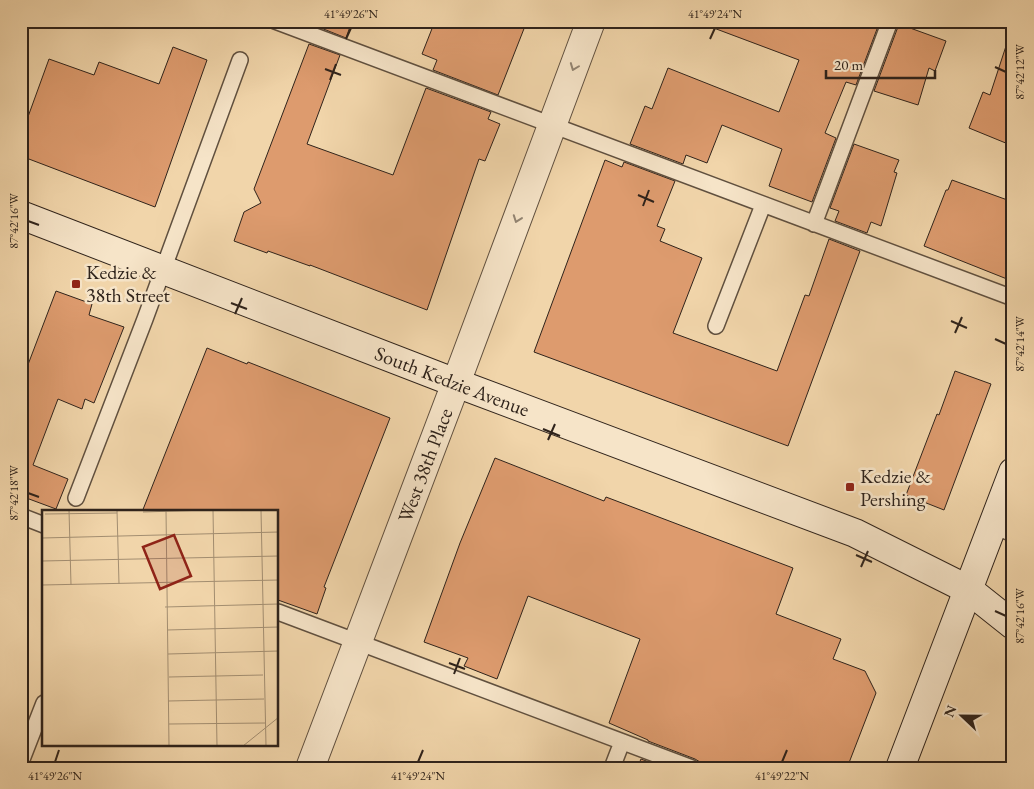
<svg xmlns="http://www.w3.org/2000/svg" width="1034" height="789" font-family="'EB Garamond',serif">
<style>
.building{fill:#dd9b6e;stroke:#2f231b}
.lines{fill:none;stroke-linecap:round;stroke-linejoin:round}
.lane-casing{stroke:#60503f;stroke-width:18}
.street-casing{stroke:#60503f;stroke-width:30}
.secondary-casing{stroke:#2f231b;stroke-width:30}
.lane{stroke:#f6e4c8;stroke-width:15}
.street{stroke:#f6e4c8;stroke-width:28}
.secondary{stroke:#f6e4c8;stroke-width:28}
.oneway{stroke:#928472}
.ticks{fill:none;stroke:#2f231b;stroke-width:2}
.poi-dot{fill:#8f2418;stroke:#f6e4c8;stroke-width:2}
.labels{text-anchor:middle;stroke-width:5;stroke-linejoin:round;paint-order:stroke}
.poi-label{font-size:20px;fill:#2f231b;stroke:#f6e4c8;text-anchor:start}
.street-label{font-size:20px;fill:#2f231b;stroke:#f6e4c8}
.inset-road{fill:none;stroke:#a38e71;stroke-width:1}
.view{fill:#8f2418;fill-opacity:0.15;stroke:#8f2418;stroke-width:2.5}
.inset-edge{fill:none;stroke:#2f231b;stroke-width:2.5}
.neatline{fill:none;stroke:#2f231b;stroke-width:2}
.ticks-label{font-size:12px;text-anchor:middle;fill:#2f231b}
</style>
<rect width="100%" height="100%" fill="#f1d5aa"/>
<filter id="stains"><feTurbulence type="fractalNoise" baseFrequency=".004" numOctaves="4"/><feColorMatrix values="0 0 0 0 .2 0 0 0 0 .09 0 0 0 0 .02 0 0 0 .5 -.17"/></filter>
<radialGradient id="worn" r=".72"><stop offset=".6" stop-color="#630" stop-opacity="0"/><stop offset="1" stop-color="#630" stop-opacity=".3"/></radialGradient>
<path class="building" d="M318,21H352L346,38L316,26Z
M435,21H527L498,95L433,70L437,60L422,54Z
M703,21H880L856,85L846,82L825,133L836,138L812,202L769,186L782,149L722,125L707,163L686,155L683,164L630,144L645,106L652,109L668,68L779,112L799,60L703,24Z
M899,24L946,41L935,71L929,68L918,105L874,91Z
M1007,43L1013,44V146L969,128L983,92L990,95Z
M309,44L340,55L307,144L393,175L426,88L491,112L488,119L500,124L485,161L479,159L427,310L310,265V266L268,251L267,253L234,241L244,212L261,203L254,189Z
M173,47L207,60L155,207L21,156V136L49,59L94,75L99,62L159,84Z
M854,144L899,160L894,172L897,173L881,226L871,222L867,233L835,221L839,211L830,208Z
M605,160L622,167L624,162L675,181L657,226L665,229L660,241L702,258L673,333L777,371L805,295L809,296L829,239L860,251L788,446L534,352Z
M952,180L1013,202V264L1007,279L924,246L946,190H948Z
M56,291L92,304L89,315L124,327L94,403L85,399L82,409L58,399L33,465L68,479L56,509L21,496V383Z
M207,348L247,364L248,362L390,418L324,587L326,588L317,614L278,600V512H142Z
M955,371L991,384L944,510L906,495L937,414L939,415Z
M495,458L604,501L606,497L793,568L776,614L841,639L833,659L865,671L876,693L847,768H701L700,762L695,759L648,741V740L609,723L640,639L528,596L497,679L464,666L468,658L424,642L460,543Z
M641,759L665,768H637Z"/>
<g class="lines">
<defs>
<path id="lane" d="M275,21L1013,298
M814,224L890,21
M716,326L763,205
M76,498L145,319L240,60
M21,516L44,525
M993,526L1013,534
M278,612L692,768
M21,762L44,703
M612,768L622,742"/>
<g id="street">
<path id="s1" d="M310,768L456,383L591,21"/>
</g>
<g id="secondary">
<path id="s2" d="M21,215L456,383L855,533L969,590L1013,625"/>
<path d="M900,768L1013,472"/>
</g>
</defs>
<use href="#lane" class="lane-casing"/>
<use href="#street" class="street-casing"/>
<use href="#secondary" class="secondary-casing"/>
<use href="#lane" class="lane"/>
<use href="#street" class="street"/>
<use href="#secondary" class="secondary"/>
</g>
<defs><path id="oneway-chevron" d="M-2-3.5L2.5 0L-2 3.5" fill="none" stroke-width="1.6" stroke-linecap="round" stroke-linejoin="round" transform="scale(1.25)"/></defs>
<g class="oneway">
<use href="#oneway-chevron" transform="translate(574 67) rotate(111)"/>
<use href="#oneway-chevron" transform="translate(517 219) rotate(110)"/>
</g>
<path class="ticks" d="M346,39L351,28M710,39L715,28M995,67L1006,72M325,69L341,75M330,80L336,64M638,195L654,202M643,206L649,190M28,221L39,225M231,303L247,309M235,314L242,298M951,321L967,328M955,333L962,317M995,339L1006,344M543,429L560,436M548,440L555,424M28,493L39,497M856,555L872,562M861,567L868,551M995,611L1006,616M449,663L465,669M454,674L460,658M55,762L59,750M418,762L423,750M782,762L787,750"/>
<g class="poi-dot">
<rect x="71" y="279" width="10" height="10" rx="2.5"/>
<rect x="845" y="482" width="10" height="10" rx="2.5"/>
</g>
<g class="labels">
<g class="poi-label">
<text x="86" y="279">Kedzie &amp;<tspan x="86" dy="23">38th Street</tspan></text>
<text x="860" y="483">Kedzie &amp;<tspan x="860" dy="23">Pershing</tspan></text>
</g>
<g class="street-label">
<text dy="7" stroke="none"><textPath href="#s2" startOffset="462">South Kedzie Avenue</textPath></text>
<text dy="7" stroke="none"><textPath href="#s1" startOffset="324">West 38th Place</textPath></text>
</g>
</g>
<g transform="translate(42 510)">
<rect width="236" height="236" fill="#f1d5aa"/>
<path class="inset-road" d="M27,0L29,75M75,0L77,74M124,0L127,236M171,0L175,236M219,0L224,236M101,2L166,0M3,4L75,3M0,28L237,22M0,51L237,46M0,75L237,70M123,97L237,94M125,120L237,117M126,144L237,141M127,167L221,165M126,191L222,189M127,214L223,213M201,236L237,207"/>
<path class="view" d="M132,25L149,66L118,79L101,37Z"/>
<rect width="236" height="236" class="inset-edge"/>
</g>
<rect width="1034" height="789" fill="none" stroke="#f1d5aa" stroke-width="55"/>
<g transform="translate(962 716) rotate(292)" stroke="#f6e4c8" stroke-width="4" paint-order="stroke">
<path d="M0-4L9 19L0 12L-9 19Z" fill="#2f231b"/>
<text y="-8" font-size="14" font-weight="bold" text-anchor="middle" fill="#2f231b">N</text>
</g>
<path d="M826 70v8h109v-8" fill="none" stroke="#2f231b" stroke-width="2.5"/>
<text x="834" y="70" font-size="15" fill="#2f231b" stroke="#f6e4c8" stroke-width="4" paint-order="stroke">20 m</text>
<rect x="28" y="28" width="978" height="734" class="neatline"/>
<g class="ticks-label">
<text x="351" y="18">41°49'26"N</text>
<text x="715" y="18">41°49'24"N</text>
<text transform="translate(1020 72) rotate(-90)" y="4">87°42'12"W</text>
<text transform="translate(14 221) rotate(-90)" y="4">87°42'16"W</text>
<text transform="translate(1020 344) rotate(-90)" y="4">87°42'14"W</text>
<text transform="translate(14 493) rotate(-90)" y="4">87°42'18"W</text>
<text transform="translate(1020 616) rotate(-90)" y="4">87°42'16"W</text>
<text x="55" y="780">41°49'26"N</text>
<text x="418" y="780">41°49'24"N</text>
<text x="782" y="780">41°49'22"N</text>
</g>
<rect width="100%" height="100%" filter="url(#stains)"/>
<rect width="100%" height="100%" fill="url(#worn)"/>
</svg>
